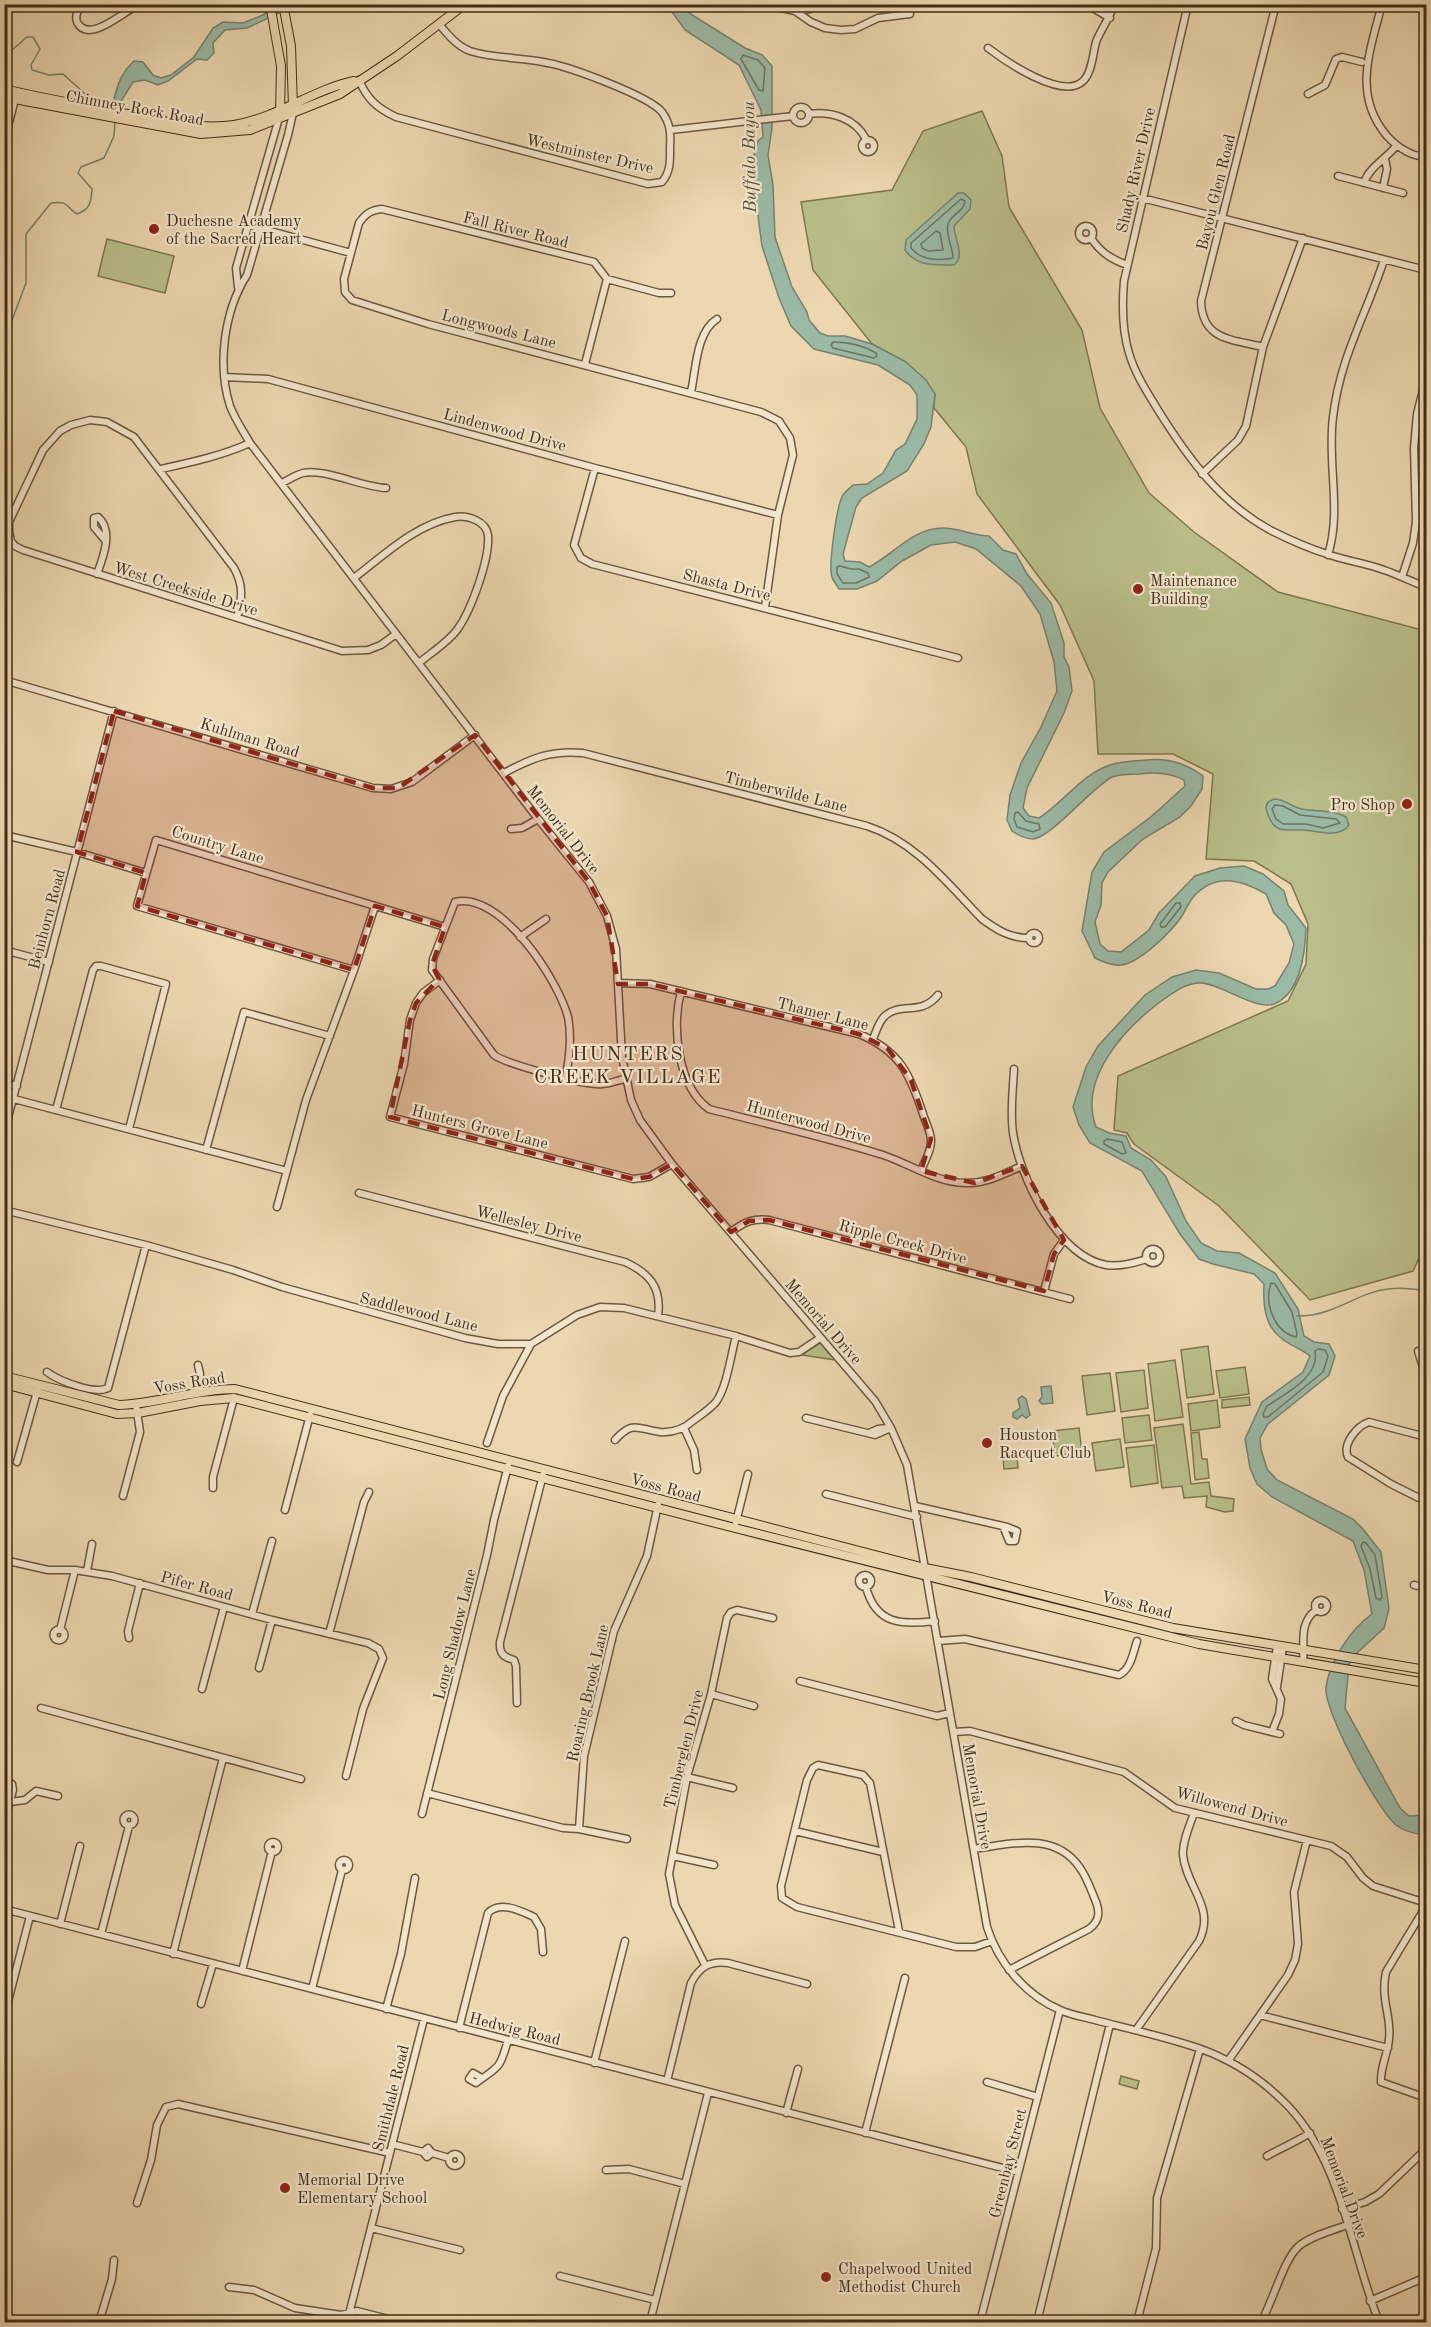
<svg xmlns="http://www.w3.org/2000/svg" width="1431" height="2327" font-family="'Old Standard TT',serif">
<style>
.green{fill:#b9be8a;stroke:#7e7651;stroke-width:1.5}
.water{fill:#9abaa6;stroke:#77826d;stroke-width:1.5}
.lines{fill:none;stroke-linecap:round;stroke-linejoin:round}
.shore{stroke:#6e745f;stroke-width:1.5}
.stream{stroke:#77826d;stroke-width:1.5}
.minor-casing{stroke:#6c583e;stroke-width:9}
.major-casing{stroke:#422e18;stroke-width:10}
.minor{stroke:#f3e5cc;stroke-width:6}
.major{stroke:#ecd7b0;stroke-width:8}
.marked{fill:#8f2418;fill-opacity:0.2;stroke:#8f2418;stroke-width:4.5;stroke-dasharray:12 8;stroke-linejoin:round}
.poi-dot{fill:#8f2418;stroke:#f3e5cc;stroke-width:2}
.labels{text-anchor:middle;stroke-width:4.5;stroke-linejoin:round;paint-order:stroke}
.street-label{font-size:16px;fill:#422e18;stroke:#f3e5cc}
.poi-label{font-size:16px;fill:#422e18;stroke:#f3e5cc;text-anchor:start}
.water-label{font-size:18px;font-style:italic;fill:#544a34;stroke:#f3e5cc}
.quarter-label{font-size:20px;letter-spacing:1.5px;fill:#422e18;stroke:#f3e5cc}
</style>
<rect width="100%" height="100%" fill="#ecd7b0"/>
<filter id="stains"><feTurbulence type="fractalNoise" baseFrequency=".00333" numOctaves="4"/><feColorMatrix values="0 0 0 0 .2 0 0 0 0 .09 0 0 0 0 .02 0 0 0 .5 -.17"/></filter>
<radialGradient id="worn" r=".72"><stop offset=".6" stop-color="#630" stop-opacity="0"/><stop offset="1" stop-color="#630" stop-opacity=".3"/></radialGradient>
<path class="green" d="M982,111L1002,156L1009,207L1082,330L1100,408L1149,493L1194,532L1278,592L1426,631V1243L1413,1271L1310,1300L1219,1206L1134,1144L1127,1133L1114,1130L1118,1076L1288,1001L1306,964L1308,924L1291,884L1254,861L1206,859L1213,774L1173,754H1098L1094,681L1060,605L977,494L966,447L934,408L935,394L906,362L872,344L813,270L801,202L892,190L923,131Z
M107,239L174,256L165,293L98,276Z
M820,1343L835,1360L802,1355Z
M1208,1346L1214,1394L1187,1398L1181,1350Z
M1175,1360L1183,1417L1155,1421L1148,1364Z
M1245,1367L1249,1394L1220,1398L1216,1371Z
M1144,1370L1148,1408L1121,1412L1116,1373Z
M1110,1373L1115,1411L1087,1415L1082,1376Z
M1249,1397L1250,1405L1222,1408V1400Z
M1217,1400L1220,1427L1191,1431L1188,1404Z
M1149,1415L1152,1440L1125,1443L1122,1418Z
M1183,1424L1191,1484L1209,1482L1211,1496L1234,1499L1233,1511L1225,1512L1206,1507L1207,1496L1184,1498L1182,1486L1162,1488L1154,1428Z
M1079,1428L1082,1453L1055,1456L1052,1431Z
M1199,1432L1202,1459H1207L1209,1478L1195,1480L1191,1433Z
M1120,1439L1124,1467L1096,1471L1092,1443Z
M1154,1445L1158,1483L1131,1487L1126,1448Z
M1017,1456L1018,1468L1004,1469L1003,1458Z
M1121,2076L1139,2081L1137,2089L1119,2084Z"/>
<path class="water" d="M280,5H296L247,28L225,30L213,43L214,53L207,60L197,59L168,81L158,85L145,80L133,82L120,103L114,99C118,83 122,72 134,61L143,62L153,75L161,78L171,75L194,57L213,28L223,22L243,23L263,15Z
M667,5H685L689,13L745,48L762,55L772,66V128L768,155L773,185L775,237L792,287L807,312L809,320L820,333L828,336H845L872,344L906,362L926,380L935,394L931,427L924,444L907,471L862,498L856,507L843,554L845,561L860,562L869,567C894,554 913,528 943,528C960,528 973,536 989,536L1003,550L1016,554L1027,574L1051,603L1064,643V657L1069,667L1072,691L1064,713L1027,788L1023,808L1029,816L1039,818C1063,803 1082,774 1110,765C1121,761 1134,761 1147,760C1168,758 1186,763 1203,776L1202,789L1191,806L1180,817L1143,839L1108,872L1102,883L1101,905L1095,922L1100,944L1108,951L1121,952L1149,930L1159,913L1195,876L1220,868L1244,866L1263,874L1284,891L1288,905L1306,928C1305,953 1301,993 1274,1004C1255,1011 1221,983 1200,983C1185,983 1171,994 1160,1002C1124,1029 1078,1079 1096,1127L1109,1133L1126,1136L1131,1148L1151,1160L1166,1177L1186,1221L1201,1243L1217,1251L1239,1253L1275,1273L1298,1309L1304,1336L1314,1342L1329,1344L1335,1356L1329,1375L1268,1424L1260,1438L1261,1449L1267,1469L1277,1480L1353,1519L1363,1529L1381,1552L1389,1609L1384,1628L1358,1652L1349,1664L1345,1708L1400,1808L1409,1816L1426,1815V1835C1416,1834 1405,1832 1396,1825C1377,1809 1323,1710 1326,1687C1330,1660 1351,1629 1372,1614L1364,1570L1353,1541L1272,1497L1257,1484L1250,1468L1245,1439L1262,1402L1303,1372L1310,1356C1300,1348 1289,1345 1281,1338C1264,1325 1263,1303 1264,1284L1254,1274L1213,1264L1199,1259L1180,1234L1142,1171L1090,1143L1079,1125L1073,1107L1086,1067L1098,1046L1145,995L1172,977L1196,970L1219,973L1256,989H1268L1275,986L1289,963L1294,944L1286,925L1274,913L1266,894C1242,880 1216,872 1194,896C1189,902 1186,909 1182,916C1172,931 1140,963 1121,965C1112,966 1103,962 1095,958L1082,931L1092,872L1104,852L1152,816L1185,786L1184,780C1170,773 1155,772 1140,774C1131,774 1120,774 1112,777C1090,789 1052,837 1033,839C1025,839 1018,835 1012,831L1007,820L1010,795L1021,763L1041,727L1057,691L1054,662L1040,614L1021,586L976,549L955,542L931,545L902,561L877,581L857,589H839C837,585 833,581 832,577C828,566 837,504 843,495C846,491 850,488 853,485L867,484L883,473L896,450L905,444L917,419V395L910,385L878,365L814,349L791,326L779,298L762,246L754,186V154L758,141L763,137L761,110L739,65L685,30Z
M958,193H964L971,200L970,209L954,226C954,239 966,256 954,265C935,265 917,267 905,250L906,240Z
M1274,799C1285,799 1291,807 1302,809C1316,812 1333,809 1346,817L1349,825C1339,839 1317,831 1304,830C1286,829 1276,835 1268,815C1266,809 1265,807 1268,802Z
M1051,1386L1053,1403L1042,1404L1039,1401L1042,1397L1041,1387Z
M1022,1396L1026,1399L1030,1415L1026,1418L1022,1415L1017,1419L1013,1417V1413L1020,1408L1018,1399Z"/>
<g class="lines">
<path class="shore" d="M743,55L758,60L765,68L763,91L759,90L741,59Z
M961,199L965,201C964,212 951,214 948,224C945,235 953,247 953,258C938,261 921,260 911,248V243Z
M936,231L940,233L943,250L928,251L922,248L921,244Z
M833,342C847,342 863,345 876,353L877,356L874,358L833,348L831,345Z
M840,566L851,569H859L868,573L869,577L856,583H843L837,574V567Z
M1275,805L1283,806L1300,815L1336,819L1340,823L1323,828L1306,824H1283L1276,819L1272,809Z
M1018,812L1026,821L1039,824L1040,829L1033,832L1017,827L1014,819L1015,813Z
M1176,903H1180L1181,907L1165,927H1161L1160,924Z
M1107,1139L1122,1142L1126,1153L1122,1154L1104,1144V1141Z
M1271,1283L1275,1284L1292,1312L1297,1334L1296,1337C1274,1332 1264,1303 1271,1283Z
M1318,1349L1325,1350L1328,1356L1323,1372L1268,1417H1264L1263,1414L1267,1406C1285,1394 1320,1377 1315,1351Z
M1363,1542L1366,1543L1375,1555L1382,1597L1380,1600L1376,1598L1370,1569L1361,1546Z"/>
<path class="stream" d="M4,47L12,50L27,37H33L40,49L31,65L32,70L49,75L63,74L94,102L103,105
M110,108L117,101
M4,390L11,387V323L26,283V234L51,203C71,201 64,206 77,214C91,209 91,202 92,189L78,173L81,167L104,158L114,136L115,121
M1297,1316C1333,1317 1358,1292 1388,1289C1400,1287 1415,1289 1426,1291"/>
<defs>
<path id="minor" d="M82,4C78,9 75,16 77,22C87,43 119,16 131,9L133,4
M729,4H733
M765,4L795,11L811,22L825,28L841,30L855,29L878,18L910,14L909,4
M1086,4L1110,18
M1188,4L1124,281C1122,305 1122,330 1129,353C1135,374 1147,392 1158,410C1188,458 1221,504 1272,531C1290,540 1308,548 1327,554C1346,561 1366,563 1384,570C1399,575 1412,582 1426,587
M1382,4C1370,51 1352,95 1387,136C1398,148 1410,156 1426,157
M795,11L810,9L818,4
M988,48C1005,61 1063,101 1083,81C1092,73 1093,53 1096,42C1101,29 1110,18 1114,4
M359,80C367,99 377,108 396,117L648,184L662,182C671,171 670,160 670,147C671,133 670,123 662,112C649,96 570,67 548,63C523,57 495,59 470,51C457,46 448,35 439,24
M1308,94L1325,85L1336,59L1342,57L1362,62
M793 115a8 8 0 1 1 16 0a8 8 0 1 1-16 0Z
M293,113L288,135L247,275C224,311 217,365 230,406C235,419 243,431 250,443L538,819L589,882L607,916L616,949L622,1057L631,1100L640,1120L672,1164L875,1401L891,1428L907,1465L987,1927C998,1962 1025,1995 1060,2010C1071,2015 1084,2017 1095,2020C1130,2029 1166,2037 1201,2049C1234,2061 1263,2080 1288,2106C1342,2163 1351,2251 1379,2322
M809,114C831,111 855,118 866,139
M671,130L793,116
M862 146a6 6 0 1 1 12 0a6 6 0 1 1-12 0Z
M4,141L16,96
M1338,176L1403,193
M1364,183C1369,167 1386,159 1396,146
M1383,188L1387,169L1385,159
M1142,198L1426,270
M248,225L351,253
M1079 233a7 7 0 1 1 14 0a7 7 0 1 1-14 0Z
M1091,238C1100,252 1111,259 1127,265
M607,279L659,293H671
M238,287L236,268L279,118
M1263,347C1231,339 1202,340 1201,301L1276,4
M585,364L607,279L594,262L382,209C371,210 365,214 359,223L344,279L345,292L352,300L428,324L761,412L779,421L790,438L793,455L778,515L765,608
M224,377L268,379L595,468L778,515
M691,392C696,370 696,332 717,319
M595,468L574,545L581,558L592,564L958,658
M161,469C192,462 221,456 250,443
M1202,474L1238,440L1246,426L1263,347L1303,238
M282,483C289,480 295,475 303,473C324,468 362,487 386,488
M1328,555C1342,510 1327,463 1333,417C1340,357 1366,315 1384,260
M97,574C103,558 114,530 98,517L94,518V527L105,540
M1402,577L1413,543L1416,522L1414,448L1417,414L1426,378
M354,578C384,555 416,524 455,517C468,515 486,521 488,535C490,559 471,611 457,630C448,642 431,653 419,663
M237,618C242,599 244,586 234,568L134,437L107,422L99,421L90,420L71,425L60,431L43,450L9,522V532L11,541L15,546L23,550L342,651L368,650L381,645L396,634
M4,680L373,788L391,789L412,782L475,735
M504,773C532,758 551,750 583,753L867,826C916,842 947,883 982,919C997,930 1010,938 1028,938
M511,829L522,828L538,819
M4,835L77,852L146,873
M1029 938a5 5 0 1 1 10 0a5 5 0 1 1-10 0Z
M520,937L546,919
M4,950L49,962
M354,970L137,906L156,840L445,927
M440,980L423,993L416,1003L410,1020L404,1064L390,1117L633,1179L649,1177L672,1164
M618,983L650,984L859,1034C900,1051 910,1074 923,1114C925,1121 931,1132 931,1140C932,1150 924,1162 921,1171
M681,991C672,1027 677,1086 709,1109C767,1124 826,1137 883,1155C910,1164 935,1182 965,1183C986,1184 1003,1174 1022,1166
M873,1039C876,1032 879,1020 886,1015C903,1002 921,1016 938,995
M1014,1069C1013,1090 1010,1112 1013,1133C1020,1178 1058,1256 1106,1265C1120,1267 1133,1263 1147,1259
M566,1077C569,1058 572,1037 568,1017C558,980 501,891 455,902L433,959L432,970L494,1055C506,1064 587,1086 602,1084C610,1084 618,1080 625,1079
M4,1083L17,1086
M14,1099L287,1171
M56,1110L93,970L96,966H101L166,984L129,1129
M4,1133L114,711
M206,1150L244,1012L330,1036
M359,1193L625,1262C649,1273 662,1287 658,1316
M277,1207L306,1100L354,970L375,906
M4,1210L146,1245L233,1270L282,1287L465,1338L498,1344H531L577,1315L600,1307L624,1308L736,1336L790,1353L799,1352L820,1338
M731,1232C744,1222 753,1218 769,1220L1070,1299
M1146 1256a7 7 0 1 1 14 0a7 7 0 1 1-14 0Z
M4,1289L8,1284
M1044,1291L1054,1254L1064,1240
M1418,1351L1426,1377
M198,1365L200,1374V1391
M47,1372C59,1381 95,1395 108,1388L146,1245
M806,1418L875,1435L891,1428
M684,1428L694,1450L697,1470
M869,1433L878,1429L888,1428
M1426,1437L1369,1422C1357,1426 1342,1444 1348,1457L1391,1484L1419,1498L1423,1497L1426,1492
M615,1440C633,1420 637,1429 660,1432C673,1433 685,1428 694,1420C701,1415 710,1409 716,1402C727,1387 731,1354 736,1336
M487,1443L503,1396L531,1344
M17,1462L38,1388
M213,1488V1477L234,1398
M826,1494L917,1517
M123,1496L140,1432L136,1405
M1423,1497L1425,1523
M915,1506L1007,1527L1017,1531L1015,1541H1009L1003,1526
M285,1510L310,1415
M736,1522L748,1474
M4,1560L48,1570H75L112,1576L272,1620L368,1643L379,1649L383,1658L363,1709L346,1776
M87,1571L92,1544
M859 1581a6 6 0 1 1 12 0a6 6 0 1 1-12 0Z
M1414,1585L1426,1588
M866,1587C876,1625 902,1625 935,1621
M1315 1606a6 6 0 1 1 12 0a6 6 0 1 1-12 0Z
M252,1614L272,1541
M53.5 1635a5.5 5.5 0 1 1 11 0a5.5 5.5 0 1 1-11 0Z
M60,1630L75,1570
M329,1634L364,1502L369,1492
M129,1638L128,1631L140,1583
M938,1641L965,1639L1119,1675C1131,1669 1133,1653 1137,1641
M1303,1662C1305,1643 1298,1624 1316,1610
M259,1668L272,1620
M800,1681L937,1716L950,1713
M1277,1687L1283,1647
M202,1689L224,1607
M711,1694L754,1706
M517,1703L516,1666L514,1660C504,1657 499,1654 500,1642L543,1475
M41,1708L301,1779
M1236,1721L1244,1725L1280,1734
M954,1732L970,1731L1124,1772L1175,1808L1331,1846L1347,1857L1363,1878L1373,1886L1426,1903
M1272,1732L1279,1714L1281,1699L1272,1679L1277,1646
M687,1777L733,1788
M4,1779L12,1784L13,1790L4,1823
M427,1793L563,1828L579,1829L627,1839
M10,1802L25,1800L36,1791L58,1796
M422,1814L487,1555L494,1520L508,1466
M123.5 1820a5.5 5.5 0 1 1 11 0a5.5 5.5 0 1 1-11 0Z
M579,1829L584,1756L614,1631L647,1556L658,1505
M795,1831L883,1852
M268 1847a5 5 0 1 1 10 0a5 5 0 1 1-10 0Z
M974,1849C1011,1844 1055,1831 1080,1868C1086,1876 1090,1887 1094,1897C1100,1910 1101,1920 1089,1929L1009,1970
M673,1856L714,1865
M339 1865a5 5 0 1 1 10 0a5 5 0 1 1-10 0Z
M1426,1906L1386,1972C1380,2000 1392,2017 1389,2039C1388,2054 1380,2067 1381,2082L1426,2098
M4,1909L1018,2172
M60,1924L80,1846
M899,1931L870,1783L863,1775L818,1765L813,1768L807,1780L781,1886L782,1898L797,1907L956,1947H975L992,1941
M101,1934L129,1826
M173,1954L223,1758
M705,1965L675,1905L669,1874L687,1777L711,1694L727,1618L731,1612L737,1610L773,1618
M242,1971L272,1851
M312,1989L342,1870
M201,2004L213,1964
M386,2009L401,1954L415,1878
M1260,2015L1388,2048
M4,2017L30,1916
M459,2028L488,1913C500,1900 521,1911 534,1917L541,1929L543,1952
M1136,2030L1199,1941C1216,1907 1186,1887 1183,1855C1182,1842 1190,1825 1194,1813
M1228,2061L1288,1975L1295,1960L1298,1944L1294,1892L1307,1840
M594,2063L625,1941
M480,2077L473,2073L469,2079L476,2083C498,2066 499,2072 508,2040
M667,2081L691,1983C700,1966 710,1961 728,1963L807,1984
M987,2082L1038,2097
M786,2113L798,2069
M865,2133L905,1978
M392,2144L423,2152
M432,2153L427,2157L423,2152L428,2148L432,2153L449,2158
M449 2160a6 6 0 1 1 12 0a6 6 0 1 1-12 0Z
M1267,2156C1281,2148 1296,2142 1310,2133
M606,2170L629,2169L685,2184
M137,2203L151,2160L157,2125L166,2107L178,2104L390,2153
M1342,2209L1365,2202L1379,2194L1426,2149
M371,2228L460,2250
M560,2276L655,2300
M229,2287L254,2290L295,2308L341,2315L357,2311L400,2322
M1370,2301L1426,2277
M103,2322L100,2319L112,2279L114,2260
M347,2322L424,2019
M650,2322L708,2093
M980,2322L1060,2010
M1037,2322L1110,2024
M1137,2322L1156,2248L1157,2198L1200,2049
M1261,2322C1273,2302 1283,2260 1299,2246C1311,2236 1331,2231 1347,2225"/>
<path id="major" d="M270,4L281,66L280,114
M283,4L291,46L293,107
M4,89C37,97 70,103 103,109C145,117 192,131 234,125C277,118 312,90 354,81
M4,97L201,134L250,130L340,94L397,56L465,4
M4,1376L119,1405C158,1404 196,1389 235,1389L925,1568L971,1577L1173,1628L1426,1670
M4,1384L117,1414L138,1413L200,1401L234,1398L735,1528L1199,1644L1426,1683"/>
</defs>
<use href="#minor" class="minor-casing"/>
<use href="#major" class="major-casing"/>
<use href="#minor" class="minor"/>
<use href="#major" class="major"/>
</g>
<path class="marked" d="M114,711L373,788H398L475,735L589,882L607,916L618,984H650L859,1034L888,1049L911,1080L931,1139L921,1171L975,1183L1022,1166L1064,1240L1054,1254L1044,1291L769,1220L749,1221L731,1232L672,1164L649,1177L633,1179L390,1117L410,1020L416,1003L439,979L432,965L445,927L375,906L354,970L137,906L146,873L77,852Z"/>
<g class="poi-dot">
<circle cx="154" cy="229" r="6"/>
<circle cx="1138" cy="589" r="6"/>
<circle cx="1407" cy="804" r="6"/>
<circle cx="987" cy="1443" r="6"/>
<circle cx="285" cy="2188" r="6"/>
<circle cx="826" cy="2277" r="6"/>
</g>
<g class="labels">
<g class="street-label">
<text transform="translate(135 107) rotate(10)" y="6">Chimney Rock Road</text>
<text transform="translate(590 153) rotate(13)" y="6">Westminster Drive</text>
<text transform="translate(1135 170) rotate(-77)" y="6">Shady River Drive</text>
<text transform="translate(1215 192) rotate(-76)" y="6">Bayou Glen Road</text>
<text transform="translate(516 229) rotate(14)" y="6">Fall River Road</text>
<text transform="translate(499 328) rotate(14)" y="6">Longwoods Lane</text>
<text transform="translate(505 429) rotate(15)" y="6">Lindenwood Drive</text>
<text transform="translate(727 584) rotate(14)" y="6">Shasta Drive</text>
<text transform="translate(186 588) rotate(17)" y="6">West Creekside Drive</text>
<text transform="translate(250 737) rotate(17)" y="6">Kuhlman Road</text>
<text transform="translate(786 791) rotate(14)" y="6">Timberwilde Lane</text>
<text transform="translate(564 829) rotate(52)" y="6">Memorial Drive</text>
<text transform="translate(218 844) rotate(17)" y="6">Country Lane</text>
<text transform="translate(46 919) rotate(-75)" y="6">Beinhorn Road</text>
<text transform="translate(823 1013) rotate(14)" y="6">Thamer Lane</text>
<text transform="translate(809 1121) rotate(15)" y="6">Hunterwood Drive</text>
<text transform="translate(480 1126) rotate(14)" y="6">Hunters Grove Lane</text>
<text transform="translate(529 1223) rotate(14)" y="6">Wellesley Drive</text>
<text transform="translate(903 1241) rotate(15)" y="6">Ripple Creek Drive</text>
<text transform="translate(419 1311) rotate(14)" y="6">Saddlewood Lane</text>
<text transform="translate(824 1321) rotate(49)" y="6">Memorial Drive</text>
<text transform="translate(189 1382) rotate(-9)" y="6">Voss Road</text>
<text transform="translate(666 1487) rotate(15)" y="6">Voss Road</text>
<text transform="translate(197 1585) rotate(15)" y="6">Pifer Road</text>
<text transform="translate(1137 1604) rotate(14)" y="6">Voss Road</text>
<text transform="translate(454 1634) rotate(-76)" y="6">Long Shadow Lane</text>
<text transform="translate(587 1693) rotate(-77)" y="6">Roaring Brook Lane</text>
<text transform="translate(683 1749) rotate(-76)" y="6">Timberglen Drive</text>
<text transform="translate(978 1796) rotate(80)" y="6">Memorial Drive</text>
<text transform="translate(1232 1806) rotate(15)" y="6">Willowend Drive</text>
<text transform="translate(515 2028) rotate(14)" y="6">Hedwig Road</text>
<text transform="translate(390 2098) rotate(-76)" y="6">Smithdale Road</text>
<text transform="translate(1007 2163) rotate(-76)" y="6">Greenbay Street</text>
<text transform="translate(1345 2187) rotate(69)" y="6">Memorial Drive</text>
</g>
<g class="poi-label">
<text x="166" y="226">Duchesne Academy<tspan x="166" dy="18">of the Sacred Heart</tspan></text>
<text x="1150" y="586">Maintenance<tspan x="1150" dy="18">Building</tspan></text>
<text x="1395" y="810" text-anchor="end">Pro Shop</text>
<text x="999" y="1440">Houston<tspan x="999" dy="18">Racquet Club</tspan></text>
<text x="297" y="2185">Memorial Drive<tspan x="297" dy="18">Elementary School</tspan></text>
<text x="838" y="2274">Chapelwood United<tspan x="838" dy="18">Methodist Church</tspan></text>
</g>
<g class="water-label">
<text transform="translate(749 157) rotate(-91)" y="6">Buffalo Bayou</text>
</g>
<g class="quarter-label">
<text x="628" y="1060">HUNTERS<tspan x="628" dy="23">CREEK VILLAGE</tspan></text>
</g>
</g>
<rect width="1431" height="2327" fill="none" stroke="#ecd7b0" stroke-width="24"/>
<rect x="6" y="6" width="1419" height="2315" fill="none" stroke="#422e18" stroke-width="3"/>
<rect x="12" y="12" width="1407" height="2303" fill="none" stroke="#422e18" stroke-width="1.5"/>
<rect width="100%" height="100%" filter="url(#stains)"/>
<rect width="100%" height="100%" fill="url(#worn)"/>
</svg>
